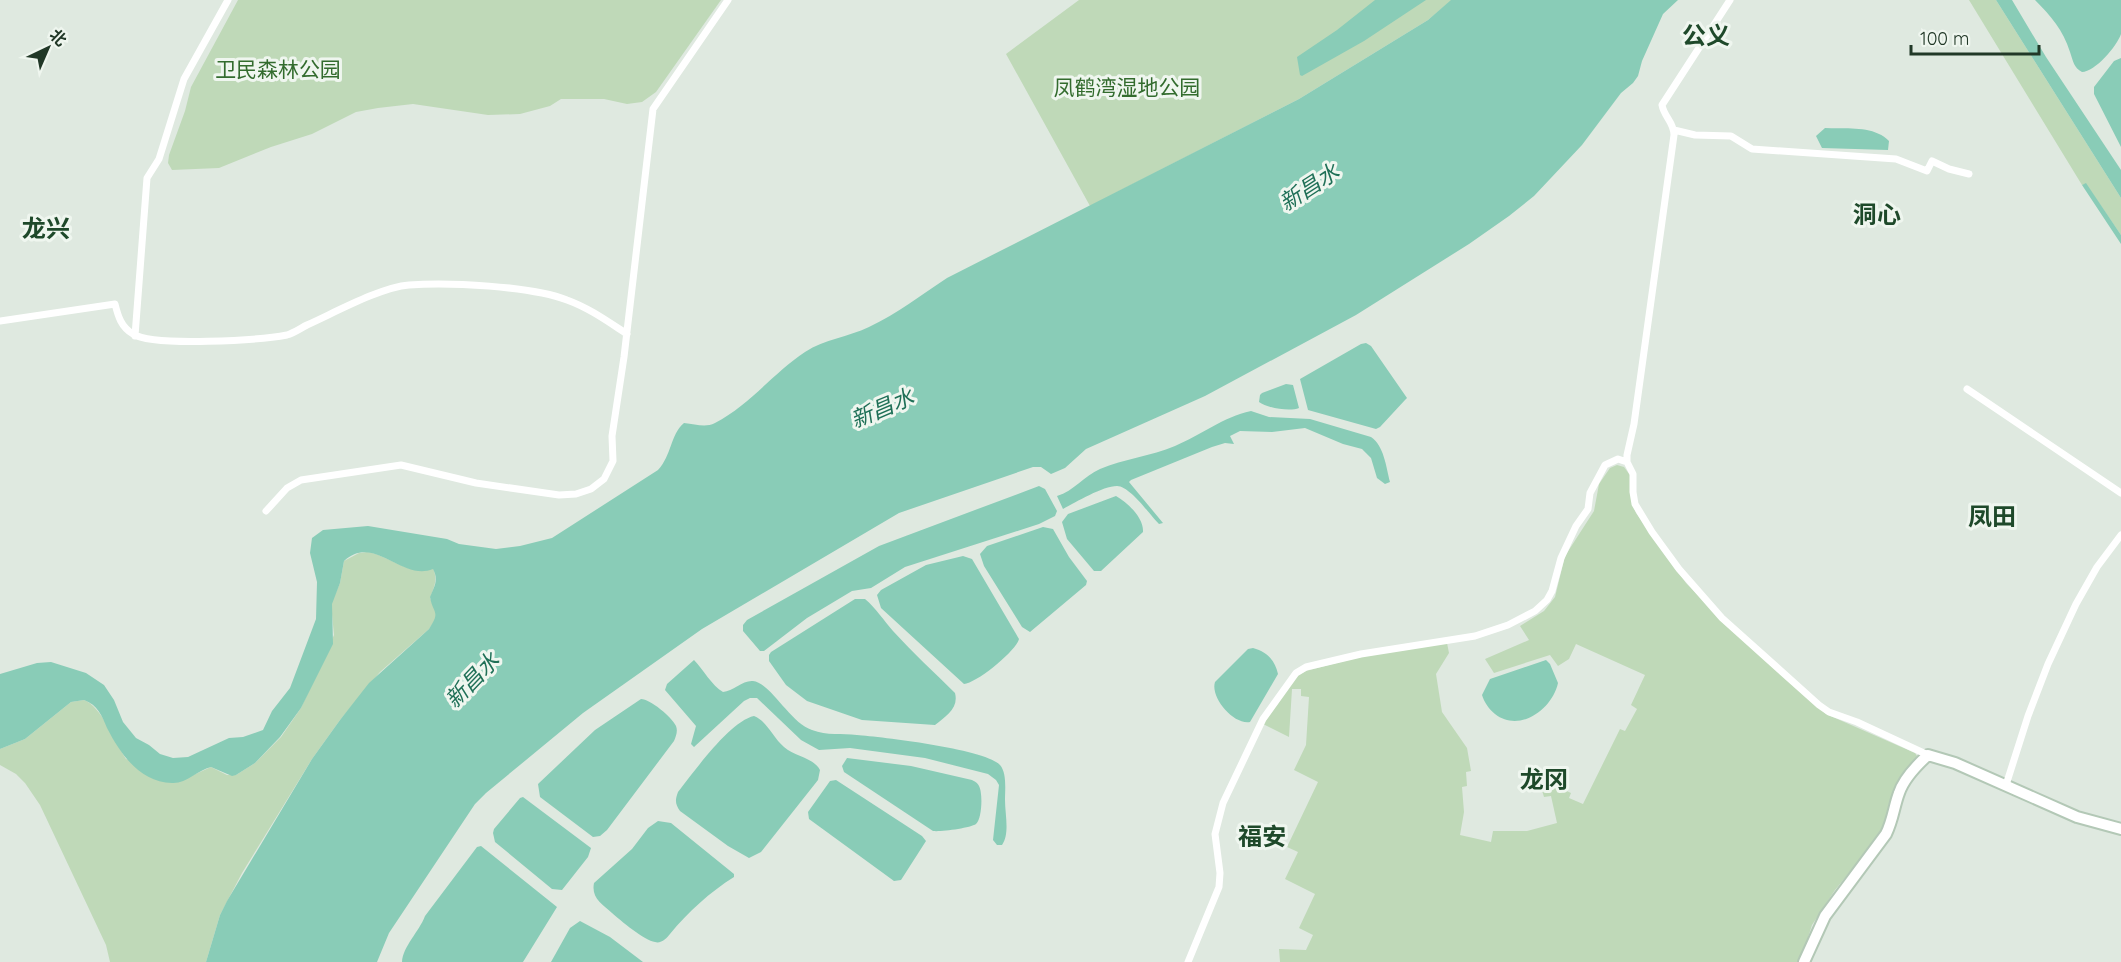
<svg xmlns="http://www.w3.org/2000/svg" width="2121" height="962" font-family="Quicksand,'Noto Sans SC',sans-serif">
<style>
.green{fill:#bfd9b8}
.water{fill:#89ccb7}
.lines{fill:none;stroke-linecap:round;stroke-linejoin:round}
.secondary-casing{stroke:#b3c8b6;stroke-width:14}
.street{stroke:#fff;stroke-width:7}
.secondary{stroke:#fff;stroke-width:10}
.labels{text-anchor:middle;stroke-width:6;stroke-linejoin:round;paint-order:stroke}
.park-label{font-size:21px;fill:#336c2e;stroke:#eff6ef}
.water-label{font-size:22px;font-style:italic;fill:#1f7057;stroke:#eff6ef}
.quarter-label{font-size:24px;font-weight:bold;fill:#1e492a;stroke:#eff6ef}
</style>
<rect width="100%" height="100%" fill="#dfe9e0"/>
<path class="green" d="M238,0H721L656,92L642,102L627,104L604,99H561L550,106L520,114L488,115L413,104L378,108L356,112L312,134L271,147L219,168L172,170L168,163L169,155L185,111L191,87Z
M1079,0H1452L1428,20L1299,99L1090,206L1006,54Z
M1969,0H1996L2121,198V235L2086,184L2082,185Z
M1617,465L1624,467L1630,475L1631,499L1636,513L1686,583L1735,633L1826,714L1915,753L1917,756L1899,781L1886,824L1879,836L1835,890L1812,925L1800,962H1280L1279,949L1306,950L1313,935L1299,928L1315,894L1285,879L1298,852L1287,847L1318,782L1294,770L1306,745L1309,697L1301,696V689H1292L1289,737L1263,724L1296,677L1306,671L1363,656L1447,643L1449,653L1436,674L1442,712L1467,748L1471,771L1466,772L1467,786L1462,787L1464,812L1460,835L1491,842L1493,831H1527L1557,823L1551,796L1544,797L1541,787L1550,783L1571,793L1569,798L1583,804L1620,729L1625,731L1637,709L1631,705L1645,675L1576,644L1569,659L1558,666L1550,655L1494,673L1485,659L1529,640L1520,626L1544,611L1555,597L1565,556L1594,511L1599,484L1610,468Z
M367,552C389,555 412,578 433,568C438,580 434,587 430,598L436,611V619L429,629L380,672L340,720L312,759L242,873L220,915L206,962H110L106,945L40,805L25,783L16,774L0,765V749L25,739L71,702L84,700C101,706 116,743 126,759L191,776L211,767L227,775H236L255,763L281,737L301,708L334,635L331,604L340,583L344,561L359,553Z"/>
<path class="water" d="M1375,0H1426L1364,41L1302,76L1300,75L1297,57L1337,30Z
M1451,0H1678L1663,14L1642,61L1638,76L1633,83L1621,93L1582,145L1534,196L1509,216L1469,244L1356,315L1205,396L1086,449L1065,468L1051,474L1041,467H1033L899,513L702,629L583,713L486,793L475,804L389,933L377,962H206L220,915L227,901L312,759L340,720L369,683L429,629C441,611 433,614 430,597C434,587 439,580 433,569C402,582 374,533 344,561L340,583L332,604L333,644L301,708L280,737L255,763L236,775L232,776L211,767C198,770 186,784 172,783C140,782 121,755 107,728C102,716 98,705 84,700L71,702L25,739L0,749V674L37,663L51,662L86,673L104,685L114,700L123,722L136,738L149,745L160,754L173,758L188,757L229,738L243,737L263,730L272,711L290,688L316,619L317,582L310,553L312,538L323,530L368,526L447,539L459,544L496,549L520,546L552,538L658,470C672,455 670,435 684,423C696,424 705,428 715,423C750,405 773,373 805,352C825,339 848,337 869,327C897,314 921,295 947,278L1299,99L1428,20Z
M1996,0H2012L2046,57L2121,170V198Z
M2035,0H2121C2121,10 2121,24 2121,34C2117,46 2095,72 2082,72C2074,68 2073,61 2070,52C2063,30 2051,16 2035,0Z
M2121,58V147L2094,94V87L2114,61Z
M1825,128C1845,129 1874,125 1889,141L1888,150L1822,148L1816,136Z
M2086,183L2121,235V244L2082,185Z
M1366,343L1371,346L1407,398L1405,400L1380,427L1376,429L1308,410L1300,379L1361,344Z
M1286,384L1293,385L1299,408C1290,412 1267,408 1259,402L1260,395L1262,393Z
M1251,411L1269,417L1310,419L1371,437C1384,446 1386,466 1390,482L1385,484L1377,478L1371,458L1362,449L1343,444L1305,428L1272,432L1240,431L1230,436L1234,444L1225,443L1212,447L1131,480L1129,482L1163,523L1159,524C1150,515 1130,486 1117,486C1103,486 1076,502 1063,509L1057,496C1074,491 1084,476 1100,469C1124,459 1151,456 1175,446C1201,435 1223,417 1251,411Z
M1039,486L1045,489L1057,511L1055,516L1039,524L905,567L871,588L852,591L807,618L764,651H760L743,631V625L747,620L879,546Z
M1116,496C1128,503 1144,518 1143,532L1101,571H1094L1067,539L1062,522L1068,514Z
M1043,527L1053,529L1069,557L1087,581L1086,585L1030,632L1022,627L984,566L980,554L987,546Z
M963,556L972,559L1019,639C1016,651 977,683 964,684L881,608L877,595L881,590L926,565Z
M855,599H865C876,608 884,621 893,631C913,653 934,672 955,693C959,708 946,716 935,725L862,720L807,701L786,685L769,661V655L771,652Z
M1253,648C1267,652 1275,660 1278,674L1250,722C1233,725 1210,697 1215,682L1248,649Z
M694,660C703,669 712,686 723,692C733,691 743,680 753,681C771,683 790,723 812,730C827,736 842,733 857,735C882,737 986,749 1000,765C1007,773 1005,790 1005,800C1005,814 1010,834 1002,845H997L993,840L999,785L996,780L988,774L925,758L850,748L819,750L801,740L757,698H750L744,701L694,747L691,744L696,726L665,690L667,684Z
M1546,660L1550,664L1558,683C1552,710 1519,733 1495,714C1489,709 1484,702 1482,695L1490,679Z
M641,699C650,699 672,717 676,726C678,731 676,736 674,741L607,830L600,836L593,837L540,797L538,784L595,730Z
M754,716C767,721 773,738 784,747C795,757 813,757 820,770L818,780L761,852L749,858L728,846L680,811C675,804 675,800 678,792C693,773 730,721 754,716Z
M847,758L911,766L972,780C974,781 978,783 979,786C983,793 982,819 976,824C970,828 941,832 933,831L844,772L842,766Z
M836,780L922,836L926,841L901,880L894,881L809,819L808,812L830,781Z
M523,797L591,848L588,857L562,890L552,889L495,842L493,833L494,829L520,798Z
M658,821L671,823L734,874V877C710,892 688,912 670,934C667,938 661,944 655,942C645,941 620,920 612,913C602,904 591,898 594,883L632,849L648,828Z
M481,846L557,907L523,962H402C403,946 419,932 425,916L477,847Z
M580,921L610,937L643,962H551L570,928Z"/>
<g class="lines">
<defs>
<path id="secondary" d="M1804,962L1825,916L1886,834C1893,820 1894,806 1899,793C1904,778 1917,765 1928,755L1955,763L2077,817L2121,829"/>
</defs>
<use href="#secondary" class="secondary-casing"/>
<path class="street" d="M1730,0L1662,105C1664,117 1674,122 1674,135L1634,424L1627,455V462L1633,474V492L1635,504L1652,532L1679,569L1722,618L1819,705L1829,712L1857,722L1928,755
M1674,130L1695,135L1731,136L1752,149L1896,159L1927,171L1932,161L1949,169L1969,174
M0,321L115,304C118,316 121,327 133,334C153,347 261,340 287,335C294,333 301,328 307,325C334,313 381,287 409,285C448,282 531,286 567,300C589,308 607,321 627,334
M135,336L147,178L159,159L184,79L228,0
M1967,389L2121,493
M266,511L287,488L301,480L401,465L476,483L559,495L576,494L591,489L604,479L613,461L612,436L624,357L653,109L728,0
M2006,785L2028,716L2048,664L2076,604L2097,567L2121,535
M1188,962L1219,887L1220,873L1215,834L1223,803L1263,719L1296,673L1306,667L1361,654L1475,636L1508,625L1535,611L1547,600L1552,591L1561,558L1576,526L1588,509L1590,493L1605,465L1618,459L1627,462"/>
<use href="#secondary" class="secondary"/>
</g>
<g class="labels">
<g class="park-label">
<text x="278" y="77">卫民森林公园</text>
<text x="1127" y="95">凤鹤湾湿地公园</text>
</g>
<g class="water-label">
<text transform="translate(1309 187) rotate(-33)" y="8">新昌水</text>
<text transform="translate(882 408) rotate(-23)" y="8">新昌水</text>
<text transform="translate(472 680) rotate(-46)" y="8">新昌水</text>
</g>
<g class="quarter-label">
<text x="1706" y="44">公义</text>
<text x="1877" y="223">洞心</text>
<text x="46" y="237">龙兴</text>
<text x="1992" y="525">凤田</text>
<text x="1544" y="788">龙冈</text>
<text x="1262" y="845">福安</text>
</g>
</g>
<g transform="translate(48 48) rotate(44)" stroke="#eff6ef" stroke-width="4.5" paint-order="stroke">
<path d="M0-4.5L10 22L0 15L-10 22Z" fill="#213827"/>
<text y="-9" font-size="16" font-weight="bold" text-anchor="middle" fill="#213827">北</text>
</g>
<path d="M1911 45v9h128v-9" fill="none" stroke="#213827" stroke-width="3"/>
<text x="1920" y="45" font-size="18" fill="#213827" stroke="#eff6ef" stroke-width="4.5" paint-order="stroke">100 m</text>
</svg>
